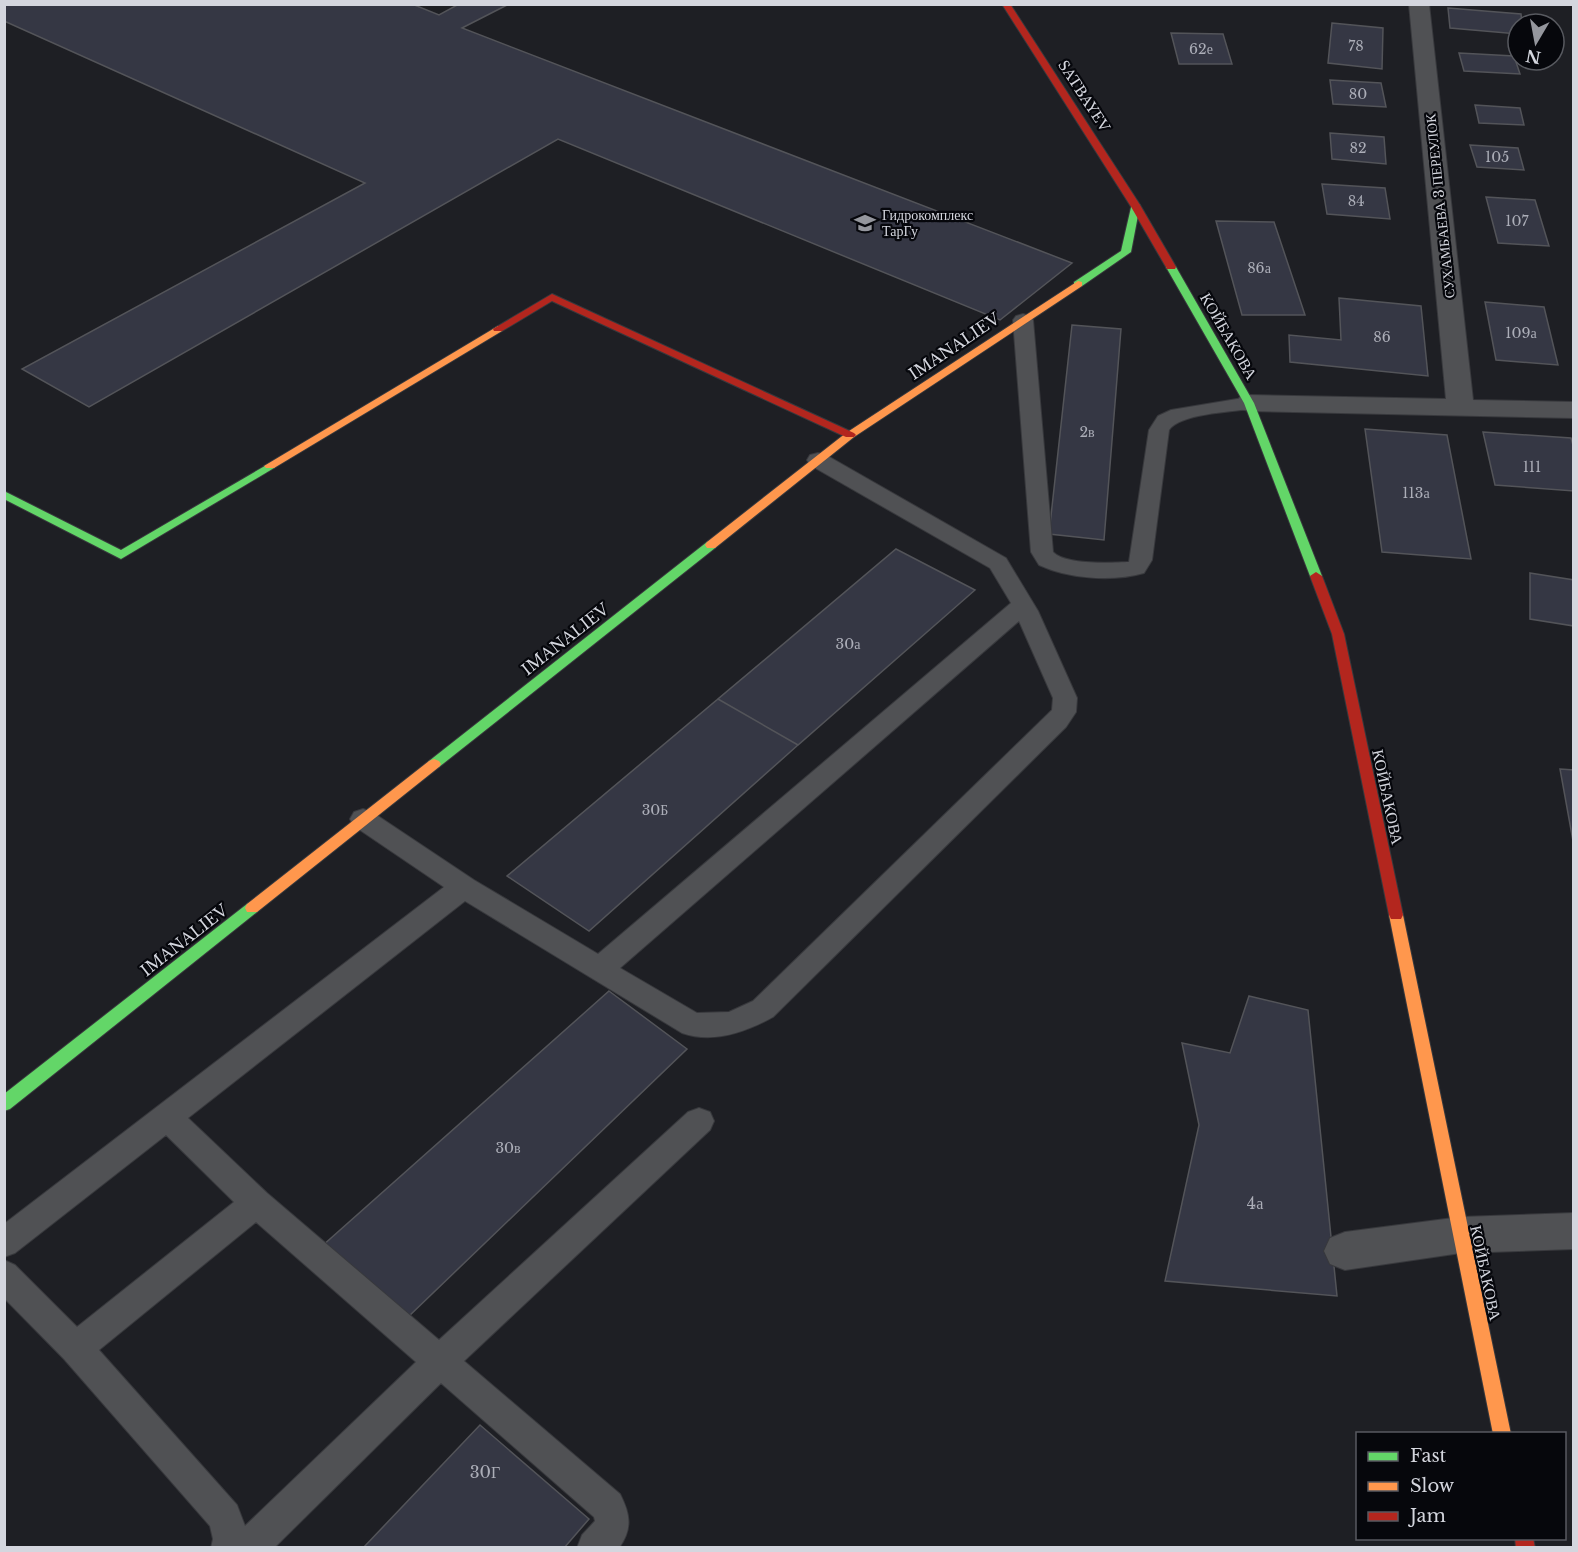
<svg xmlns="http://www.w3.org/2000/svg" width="1578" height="1552" font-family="'Libre Baskerville',serif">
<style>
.building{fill:#353744;stroke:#535459;stroke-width:1.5}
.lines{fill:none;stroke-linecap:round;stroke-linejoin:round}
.lane-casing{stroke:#38393d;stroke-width:2}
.street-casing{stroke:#38393d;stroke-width:2}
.fast-casing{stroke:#38393d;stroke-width:2}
.slow-casing{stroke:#38393d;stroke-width:2}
.jam-casing{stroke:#38393d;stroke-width:2}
.lane{fill:#505154;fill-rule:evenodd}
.street{fill:#505154;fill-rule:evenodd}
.fast{fill:#63d668;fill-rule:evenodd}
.slow{fill:#ff974d;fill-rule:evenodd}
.jam{fill:#b3261e;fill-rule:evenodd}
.labels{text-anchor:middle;stroke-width:4.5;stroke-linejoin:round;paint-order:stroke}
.number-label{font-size:14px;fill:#acaeb8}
.far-street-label{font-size:14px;fill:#d4d6de;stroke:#06070c}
.far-poi-label{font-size:14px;fill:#d4d6de;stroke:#06070c;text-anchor:start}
.street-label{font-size:16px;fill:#d4d6de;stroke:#06070c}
.near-number-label{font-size:16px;fill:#acaeb8}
</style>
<rect width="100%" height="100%" fill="#1e1f24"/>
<path class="building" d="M4,4H412L439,15L459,4H509L462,28L1072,263L1000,320L558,139L89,407L22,369L365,183L4,21Z
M1448,8L1521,14L1522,24H1518V34L1450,28Z
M1332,23L1383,28L1382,69L1328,63Z
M1171,33L1223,34L1232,64H1179Z
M1459,53L1514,56L1520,74L1464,71Z
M1330,80L1381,83L1386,107L1333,104Z
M1475,105L1520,108L1524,125L1479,123Z
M1330,133L1384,137L1386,164L1332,159Z
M1470,145L1518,148L1524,170L1477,167Z
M1322,184L1385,188L1390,219L1327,214Z
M1486,197L1535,200L1549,246L1498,243Z
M1216,221L1274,222L1305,315H1242Z
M1339,298L1421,306L1428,376L1290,362L1289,335L1341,340Z
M1485,302L1544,307L1558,365L1496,360Z
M1072,325L1121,329L1104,540L1049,534Z
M1365,429L1447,435L1471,559L1382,552Z
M1483,432L1571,438L1574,449V491L1495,485Z
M896,549L975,590L798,745L718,699Z
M1530,573L1574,580V626L1530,619Z
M718,699L798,745L589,931L507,876Z
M1560,769L1574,770V841H1573Z
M609,991L687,1049L408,1317L321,1247Z
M1249,996L1308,1010L1337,1296L1165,1281L1199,1125L1182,1043L1230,1053Z
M480,1425L589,1519L564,1548H363Z"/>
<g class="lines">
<defs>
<path id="lane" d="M1023,314L1030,316L1033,320L1053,552C1065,565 1111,563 1129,562L1149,430L1158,416L1171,410L1249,397L1256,399L1259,403L1256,407L1249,409C1230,412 1179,414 1169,430L1152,560L1144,573C1113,582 1069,579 1039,565L1031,552L1013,320L1016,316Z
M818,453L826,455L1006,558L1038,611L1077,698L1076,712L1066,727L773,1017C746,1032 713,1044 682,1033L465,901L188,1118L267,1193L439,1340L688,1112L699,1108L710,1112L714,1121L710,1130L464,1361L620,1494C630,1514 633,1528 619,1548H577L582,1535L595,1521L594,1517L441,1383L274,1548H211L213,1539L210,1526L64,1359L4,1298V1260L15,1265L77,1327L234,1202L166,1135L15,1253L4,1257V1224L444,887L354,826L350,819L354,812L363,809L372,812L474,880L598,954L1011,603L990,568L810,465L807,460L810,455ZM1019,621L1053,698L1052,710L753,1001L729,1012L697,1013L620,968ZM256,1222L416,1362L245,1526L237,1505L99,1350Z"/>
<path id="street" d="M1409,4H1429L1473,400L1574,402V418L1249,411L1240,409L1236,403L1240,397L1249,395L1446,399Z
M1574,1213V1249L1461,1253L1345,1270L1330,1264L1324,1251L1330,1238L1345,1232L1461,1217Z"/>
<path id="fast" d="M1132,203L1140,205L1131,252L1082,286H1074V282L1121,251Z
M1171,264L1176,267L1254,403L1322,576L1320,579L1316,580L1310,576L1244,403L1166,267Z
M270,463L276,466L274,468L121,559L4,499V491L121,550Z
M711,541L715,542L717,545L715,548L439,767H429L427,764L429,761L707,542Z
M252,902L257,904L259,908L257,912L10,1109L4,1111V1094L247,904Z"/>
<path id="slow" d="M1078,281L1082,282V286L854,437L715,548H707L705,545L707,542L846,433Z
M498,326L502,327V331L274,468H266L264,466Z
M434,759L439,761L441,764L439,767L257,912H247L245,908L247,904L429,761Z
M1396,909L1401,911L1403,915L1511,1434H1493L1389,915L1391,911Z"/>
<path id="jam" d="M1002,4H1010L1140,205L1176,267L1175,269H1167L1166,267L1130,205Z
M552,294L854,433L856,435L854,437H846L552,301L502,331H494L493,329Z
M1316,572L1322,576L1344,634L1403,915L1401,919H1391L1389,915L1332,634L1310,576Z
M1515,1538H1533L1535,1548H1516Z"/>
</defs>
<use href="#lane" class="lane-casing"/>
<use href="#street" class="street-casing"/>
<use href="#fast" class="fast-casing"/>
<use href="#slow" class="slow-casing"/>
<use href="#jam" class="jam-casing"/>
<use href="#lane" class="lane"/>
<use href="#street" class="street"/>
<use href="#fast" class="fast"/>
<use href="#slow" class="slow"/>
<use href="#jam" class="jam"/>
</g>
<defs>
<symbol id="university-bare" viewBox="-9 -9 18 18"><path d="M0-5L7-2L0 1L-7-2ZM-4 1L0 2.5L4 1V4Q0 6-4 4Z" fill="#94969d" stroke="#06070c" stroke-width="2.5" paint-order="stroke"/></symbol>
</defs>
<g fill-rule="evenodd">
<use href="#university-bare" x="850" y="208" width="30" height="30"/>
</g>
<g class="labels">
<g class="number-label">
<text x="1356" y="51">78</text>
<text x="1201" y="54">62е</text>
<text x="1358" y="99">80</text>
<text x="1358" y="153">82</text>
<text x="1497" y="162">105</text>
<text x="1356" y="206">84</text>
<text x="1517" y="226">107</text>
<text x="1259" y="273">86а</text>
<text x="1521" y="338">109а</text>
<text x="1382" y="342">86</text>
<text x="1087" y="437">2в</text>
<text x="1532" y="472">111</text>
<text x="1416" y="498">113а</text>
<text x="848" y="649">30а</text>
<text x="655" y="815">30Б</text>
<text x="508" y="1153">30в</text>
</g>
<g class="far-street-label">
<text transform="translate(1084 96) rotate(57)" y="5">SATBAYEV</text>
<text transform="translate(1440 206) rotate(-96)" y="5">СУХАМБАЕВА 3 ПЕРЕУЛОК</text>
</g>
<g class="far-poi-label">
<text x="882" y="220">Гидрокомплекс<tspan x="882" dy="16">ТарГу</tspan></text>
</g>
<g class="street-label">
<text transform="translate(1229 336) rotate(60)" y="6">КОЙБАКОВА</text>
<text transform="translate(954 346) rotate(-34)" y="6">IMANALIEV</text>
<text transform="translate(565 639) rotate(-38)" y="6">IMANALIEV</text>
<text transform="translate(1388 797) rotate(78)" y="6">КОЙБАКОВА</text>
<text transform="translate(184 940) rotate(-38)" y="6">IMANALIEV</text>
<text transform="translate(1486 1273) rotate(78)" y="6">КОЙБАКОВА</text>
</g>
<g class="near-number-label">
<text x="1255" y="1209">4а</text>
<text x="485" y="1478">30Г</text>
</g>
</g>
<rect width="1578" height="1552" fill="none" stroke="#d4d6de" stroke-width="12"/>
<rect x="1356" y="1432" width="210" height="108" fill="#06070c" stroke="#585a60" stroke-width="1.5"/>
<rect x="1368" y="1452" width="30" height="9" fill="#63d668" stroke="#585a60" stroke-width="1.5"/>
<text x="1410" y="1462" font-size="18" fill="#d4d6de">Fast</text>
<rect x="1368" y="1482" width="30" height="9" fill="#ff974d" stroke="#585a60" stroke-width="1.5"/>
<text x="1410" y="1492" font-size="18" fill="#d4d6de">Slow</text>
<rect x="1368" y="1512" width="30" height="9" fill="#b3261e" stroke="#585a60" stroke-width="1.5"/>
<text x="1410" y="1522" font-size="18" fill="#d4d6de">Jam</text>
<g transform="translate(1536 42) rotate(190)"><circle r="28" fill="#06070c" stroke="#585a60" stroke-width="1.5"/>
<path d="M0-4.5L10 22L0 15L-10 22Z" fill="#94969d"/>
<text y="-9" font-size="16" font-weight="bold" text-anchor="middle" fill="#d4d6de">N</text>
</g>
</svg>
